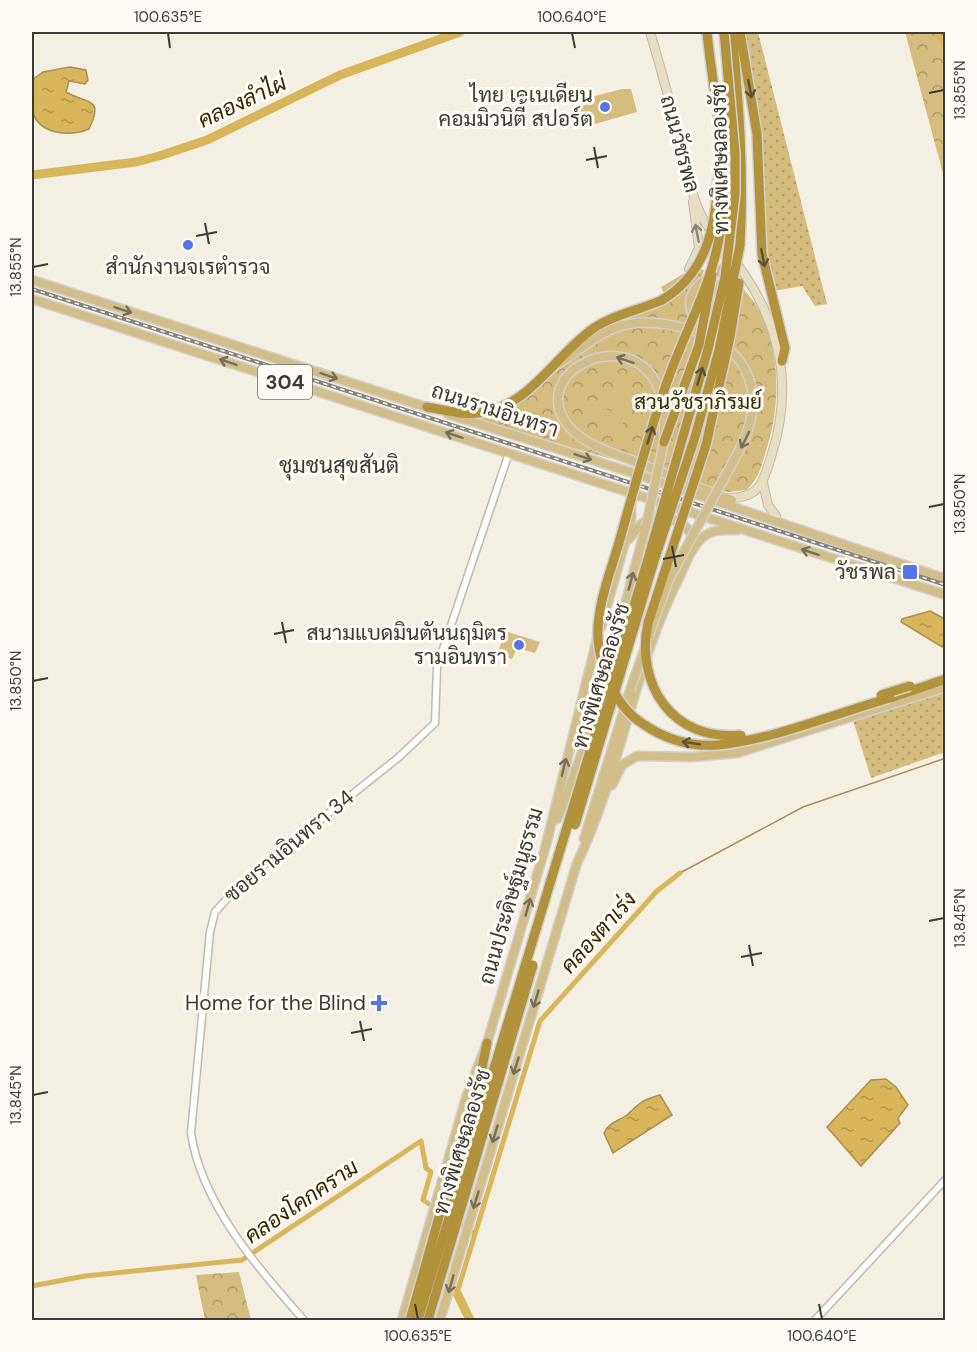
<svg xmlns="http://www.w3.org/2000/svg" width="977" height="1352" font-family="'DM Sans',Sarabun,sans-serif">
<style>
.grass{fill:url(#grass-dots)}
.park{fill:url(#park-crowns)}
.pitch{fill:#d5bd7f}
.water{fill:url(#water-ripples);stroke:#aa9151;stroke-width:1.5}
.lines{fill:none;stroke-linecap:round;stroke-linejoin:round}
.stream{stroke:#aa9151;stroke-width:1.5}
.canal{stroke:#d9b65c;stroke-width:5}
.river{stroke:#d9b65c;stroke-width:9}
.tertiary-casing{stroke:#bfbaaf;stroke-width:9}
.secondary-casing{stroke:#bfbaaf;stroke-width:10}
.primary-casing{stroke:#d0d0cf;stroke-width:11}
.motorway-casing{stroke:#d0d0cf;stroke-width:12}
.tertiary{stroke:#fff;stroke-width:6}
.secondary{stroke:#e8dec4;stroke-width:8}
.primary{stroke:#d1be89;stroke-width:8}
.motorway{stroke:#b2923b;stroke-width:9}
.rail-casing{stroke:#86837c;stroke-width:4}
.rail{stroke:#fffcf5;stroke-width:1.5;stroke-dasharray:4.5;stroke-linecap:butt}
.primary-bridge-casing{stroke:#d0d0cf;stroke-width:11;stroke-linecap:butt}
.motorway-bridge-casing{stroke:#d0d0cf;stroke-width:12;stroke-linecap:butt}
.primary-bridge{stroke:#d1be89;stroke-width:8}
.motorway-bridge{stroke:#b2923b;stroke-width:9}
.oneway{stroke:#5a5138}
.oneway2{stroke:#8a8476}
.oneway3{stroke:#786f58}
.ticks{fill:none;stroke:#3d3b37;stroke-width:2}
.poi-dot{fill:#5474e9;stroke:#fffcf5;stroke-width:2}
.labels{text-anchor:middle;stroke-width:6;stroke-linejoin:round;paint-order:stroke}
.shield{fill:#fffcf5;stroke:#777570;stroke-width:1.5}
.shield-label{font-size:20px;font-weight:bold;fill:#3d3b37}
.poi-label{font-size:21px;fill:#3d3b37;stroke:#fffcf5;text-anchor:end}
.street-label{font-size:21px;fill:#3d3b37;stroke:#fffcf5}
.park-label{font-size:21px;fill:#3b2d04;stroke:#fffcf5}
.water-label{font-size:22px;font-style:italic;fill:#362800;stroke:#fffcf5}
.neighbourhood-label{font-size:22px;fill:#3d3b37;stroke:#fffcf5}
.neatline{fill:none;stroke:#3d3b37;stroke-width:2}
.ticks-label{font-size:15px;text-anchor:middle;fill:#3d3b37}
</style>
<defs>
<pattern id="grass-dots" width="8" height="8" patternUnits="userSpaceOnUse" patternTransform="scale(1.5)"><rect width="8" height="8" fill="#d5bd7f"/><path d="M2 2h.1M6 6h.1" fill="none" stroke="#ae9b69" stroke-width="1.8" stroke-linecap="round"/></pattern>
<pattern id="park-crowns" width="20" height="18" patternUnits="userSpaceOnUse" patternTransform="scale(1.5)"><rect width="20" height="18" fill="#d5bd7f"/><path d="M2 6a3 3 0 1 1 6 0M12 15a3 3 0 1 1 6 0" fill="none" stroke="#ae9b69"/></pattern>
<pattern id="water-ripples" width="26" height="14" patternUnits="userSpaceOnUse" patternTransform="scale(1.5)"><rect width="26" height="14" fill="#d9b65c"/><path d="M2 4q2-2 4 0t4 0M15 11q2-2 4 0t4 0" fill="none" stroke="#b1954d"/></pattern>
</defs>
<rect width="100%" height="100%" fill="#f4efe3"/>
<path class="grass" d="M744,32H758L827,304L815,306L802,286L773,291L764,249L762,144Z
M945,691V752L871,778L853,720Z"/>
<path class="park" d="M905,32H945V181Z
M695,267L704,270C697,294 674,292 692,324C695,291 699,289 728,275H732C742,288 756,302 763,317C781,360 780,410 765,454C761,468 758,480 746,490L728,492L467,418L498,413L523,400L571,359L594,331L667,300L661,287Z
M239,1272L251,1320H205L196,1275Z"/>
<path class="pitch" d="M622,89H631L637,112L581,128L572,102Z
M611,390L631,398L627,409L607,402Z
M603,408L613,412L607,430L597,427Z
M615,414L625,417L620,434L610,431Z
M505,631L540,642L535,653L517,648L512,659L497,655Z"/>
<path class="water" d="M70,67L86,70L88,80L85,84L69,81L66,92C89,105 104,97 89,129C70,137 37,135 32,109C30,100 32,89 32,80L43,72Z
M930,611L945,619V640L942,647L901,622L902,619C911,616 921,614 930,611Z
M886,1079L896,1087L908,1105L898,1118L900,1123L861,1166L827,1127L871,1080Z
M660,1095L672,1115L613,1153L604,1133C609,1122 619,1121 627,1115C641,1102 640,1101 660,1095Z"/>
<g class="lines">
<path class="stream" d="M680,873L803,807L946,758"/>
<path class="canal" d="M936,32L946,48
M32,1286L85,1276L242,1260L421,1141L426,1168L431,1172L423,1200L475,1234
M457,1293L540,1021L657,891L680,873"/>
<path class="river" d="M32,175L136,162L159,156L207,140L340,75L460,32
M457,1293L470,1320"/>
<defs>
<path id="tertiary" d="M304,1320C259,1270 201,1203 191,1133L210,932L215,912L240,884L399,757L435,723L437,667L509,453
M815,1320L946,1179"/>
<path id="secondary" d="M650,32C660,65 669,99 678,133C684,158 688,184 698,208C707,231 723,245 737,264C781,323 794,387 771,457C763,484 758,499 727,498
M689,269L699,248L693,202
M763,483L768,505L776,516"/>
<path id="primary" d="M32,280L432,409
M32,299L946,595
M704,334C675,297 695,283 730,265
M558,364C582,349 601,329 629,324C649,320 670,324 688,329C756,349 768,401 735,458
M448,414L624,470L946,579
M664,439C664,422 665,405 659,389C630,318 518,376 573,431C590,447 618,455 639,463C670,476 701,489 732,500
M629,539C635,531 641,522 650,519C666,515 691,522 692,540
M601,627L631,521V501
M612,785L622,765L637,756L692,757L737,753L946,687
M557,819C596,725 619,625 646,526
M584,839L630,690
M402,1320L466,1098L487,1043L546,845L597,639
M440,1320L577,863C621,772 633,668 679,578C685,565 691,548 702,538C711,529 724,530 737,530"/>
<path id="motorway" d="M732,32C739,103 744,173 740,245
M740,32L757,134L762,254L782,336L785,348L782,361
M427,407C444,410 461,415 478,413C528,409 556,354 594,328C615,314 640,310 662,300
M890,698L946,679
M448,1185L480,1078L487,1043"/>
</defs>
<use href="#tertiary" class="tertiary-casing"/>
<use href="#secondary" class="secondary-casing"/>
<use href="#primary" class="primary-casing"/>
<use href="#motorway" class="motorway-casing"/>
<use href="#tertiary" class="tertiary"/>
<use href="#secondary" class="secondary"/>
<use href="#primary" class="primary"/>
<use href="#motorway" class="motorway"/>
<defs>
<path id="rail" d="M32,289L946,585"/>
</defs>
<use href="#rail" class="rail-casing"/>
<use href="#rail" class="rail"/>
<defs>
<path id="primary-bridge" d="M646,526L664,442
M649,635L669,579L735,458
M630,690L645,648"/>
<path id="motorway-bridge" d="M707,32C713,98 732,166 720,233C712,285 684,333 667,382C648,435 634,489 619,543C610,573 596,608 598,640C601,671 616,707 643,724C665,739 691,747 718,745C772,740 837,713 890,698
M739,283L730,337L706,445L648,623C635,685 673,742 741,735
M662,300C710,272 718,217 718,165
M664,442L699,345L712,275
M881,695L910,686
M575,825L654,561L695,437L719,350L740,245
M410,1320L448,1185
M418,1320L648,559L708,349L725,277L735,194V154L724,32
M428,1320L533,965"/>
</defs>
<use href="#primary-bridge" class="primary-bridge-casing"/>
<use href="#motorway-bridge" class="motorway-bridge-casing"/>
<use href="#primary-bridge" class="primary-bridge"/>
<use href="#motorway-bridge" class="motorway-bridge"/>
</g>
<defs><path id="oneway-shaft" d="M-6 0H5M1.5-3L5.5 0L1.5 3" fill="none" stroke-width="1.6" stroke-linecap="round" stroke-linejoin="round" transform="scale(1.5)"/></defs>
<g class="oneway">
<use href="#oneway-shaft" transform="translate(750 89) rotate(79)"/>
<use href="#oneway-shaft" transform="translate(763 258) rotate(79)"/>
<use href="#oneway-shaft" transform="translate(700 376) rotate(-73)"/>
<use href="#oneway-shaft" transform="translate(650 435) rotate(-73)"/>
<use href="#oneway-shaft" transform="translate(691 743) rotate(-171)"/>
</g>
<use class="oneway2" href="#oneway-shaft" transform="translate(697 233) rotate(-101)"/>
<g class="oneway3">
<use href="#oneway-shaft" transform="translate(123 310) rotate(18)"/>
<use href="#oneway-shaft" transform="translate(625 360) rotate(-161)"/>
<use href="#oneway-shaft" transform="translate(228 362) rotate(-161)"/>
<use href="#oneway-shaft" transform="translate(329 376) rotate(18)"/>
<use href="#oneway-shaft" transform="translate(454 435) rotate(-162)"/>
<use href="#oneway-shaft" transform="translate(745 440) rotate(116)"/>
<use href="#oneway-shaft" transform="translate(583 457) rotate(18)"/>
<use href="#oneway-shaft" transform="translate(810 552) rotate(-162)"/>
<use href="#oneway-shaft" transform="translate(631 581) rotate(-75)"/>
<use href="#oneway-shaft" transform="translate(564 767) rotate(-76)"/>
<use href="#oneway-shaft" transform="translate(528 907) rotate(-74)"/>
<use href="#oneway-shaft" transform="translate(536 999) rotate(107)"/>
<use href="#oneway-shaft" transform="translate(516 1066) rotate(107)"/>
<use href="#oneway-shaft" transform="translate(495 1134) rotate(107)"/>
<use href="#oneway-shaft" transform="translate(476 1200) rotate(107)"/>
<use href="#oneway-shaft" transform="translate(451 1284) rotate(106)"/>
</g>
<path class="ticks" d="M168,33L170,48M572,33L575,48M929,93L944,90M594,147L598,168M586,160L607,156M205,223L209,244M196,236L217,232M33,267L48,264M929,507L944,504M672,546L676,567M663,559L684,555M282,622L286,643M274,634L294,630M33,681L48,678M929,921L944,918M749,945L753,966M741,957L762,953M360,1021L364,1041M351,1033L372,1029M33,1095L48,1092M415,1304L418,1319M819,1304L822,1319"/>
<g class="poi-dot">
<circle cx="605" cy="107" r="6"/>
<circle cx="188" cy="245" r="6"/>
<rect x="902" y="564" width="16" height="16" rx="3"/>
<circle cx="519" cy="645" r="6"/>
<path d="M376 994h6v6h6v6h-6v6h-6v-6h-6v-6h6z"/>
</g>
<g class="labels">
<rect class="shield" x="258" y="365" width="54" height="34" rx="4.5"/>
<g class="shield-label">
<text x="285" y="389">304</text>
</g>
<g class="poi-label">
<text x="593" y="102">ไทย เคเนเดียน<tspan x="593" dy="24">คอมมิวนิตี้ สปอร์ต</tspan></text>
<text x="188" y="274" text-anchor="middle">สำนักงานจเรตำรวจ</text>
<text x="896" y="579">วัชรพล</text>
<text x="507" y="640">สนามแบดมินตันนฤมิตร<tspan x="507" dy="24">รามอินทรา</tspan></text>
<text x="366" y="1010">Home for the Blind</text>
</g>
<g class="street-label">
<text transform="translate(680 144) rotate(75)" y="7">ถนนวัชรพล</text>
<text transform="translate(720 159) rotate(-91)" y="7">ทางพิเศษฉลองรัช</text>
<text transform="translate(495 410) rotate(18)" y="7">ถนนรามอินทรา</text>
<text transform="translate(601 676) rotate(-73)" y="7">ทางพิเศษฉลองรัช</text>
<text transform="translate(289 846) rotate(-40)" y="7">ซอยรามอินทรา 34</text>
<text transform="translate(511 896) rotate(-74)" y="7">ถนนประดิษฐ์มนูธรรม</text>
<text transform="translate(462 1142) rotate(-73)" y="7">ทางพิเศษฉลองรัช</text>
</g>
<g class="park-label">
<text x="698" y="409">สวนวัชราภิรมย์</text>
</g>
<g class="water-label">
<text transform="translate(242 101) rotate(-25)" y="8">คลองลำไผ่</text>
<text transform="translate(598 932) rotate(-48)" y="8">คลองตาเร่ง</text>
<text transform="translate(301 1201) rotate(-34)" y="8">คลองโคกคราม</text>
</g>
<g class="neighbourhood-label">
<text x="339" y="473">ชุมชนสุขสันติ</text>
</g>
</g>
<rect width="977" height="1352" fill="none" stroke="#fffcf5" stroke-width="66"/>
<rect x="33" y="33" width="911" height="1286" class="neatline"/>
<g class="ticks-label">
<text x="168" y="22">100.635°E</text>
<text x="572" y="22">100.640°E</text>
<text transform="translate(960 90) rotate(-90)" y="5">13.855°N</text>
<text transform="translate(16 267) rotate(-90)" y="5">13.855°N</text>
<text transform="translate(960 504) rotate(-90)" y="5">13.850°N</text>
<text transform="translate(16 681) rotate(-90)" y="5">13.850°N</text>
<text transform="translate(960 918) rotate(-90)" y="5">13.845°N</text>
<text transform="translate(16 1095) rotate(-90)" y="5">13.845°N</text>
<text x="418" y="1341">100.635°E</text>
<text x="822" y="1341">100.640°E</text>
</g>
</svg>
